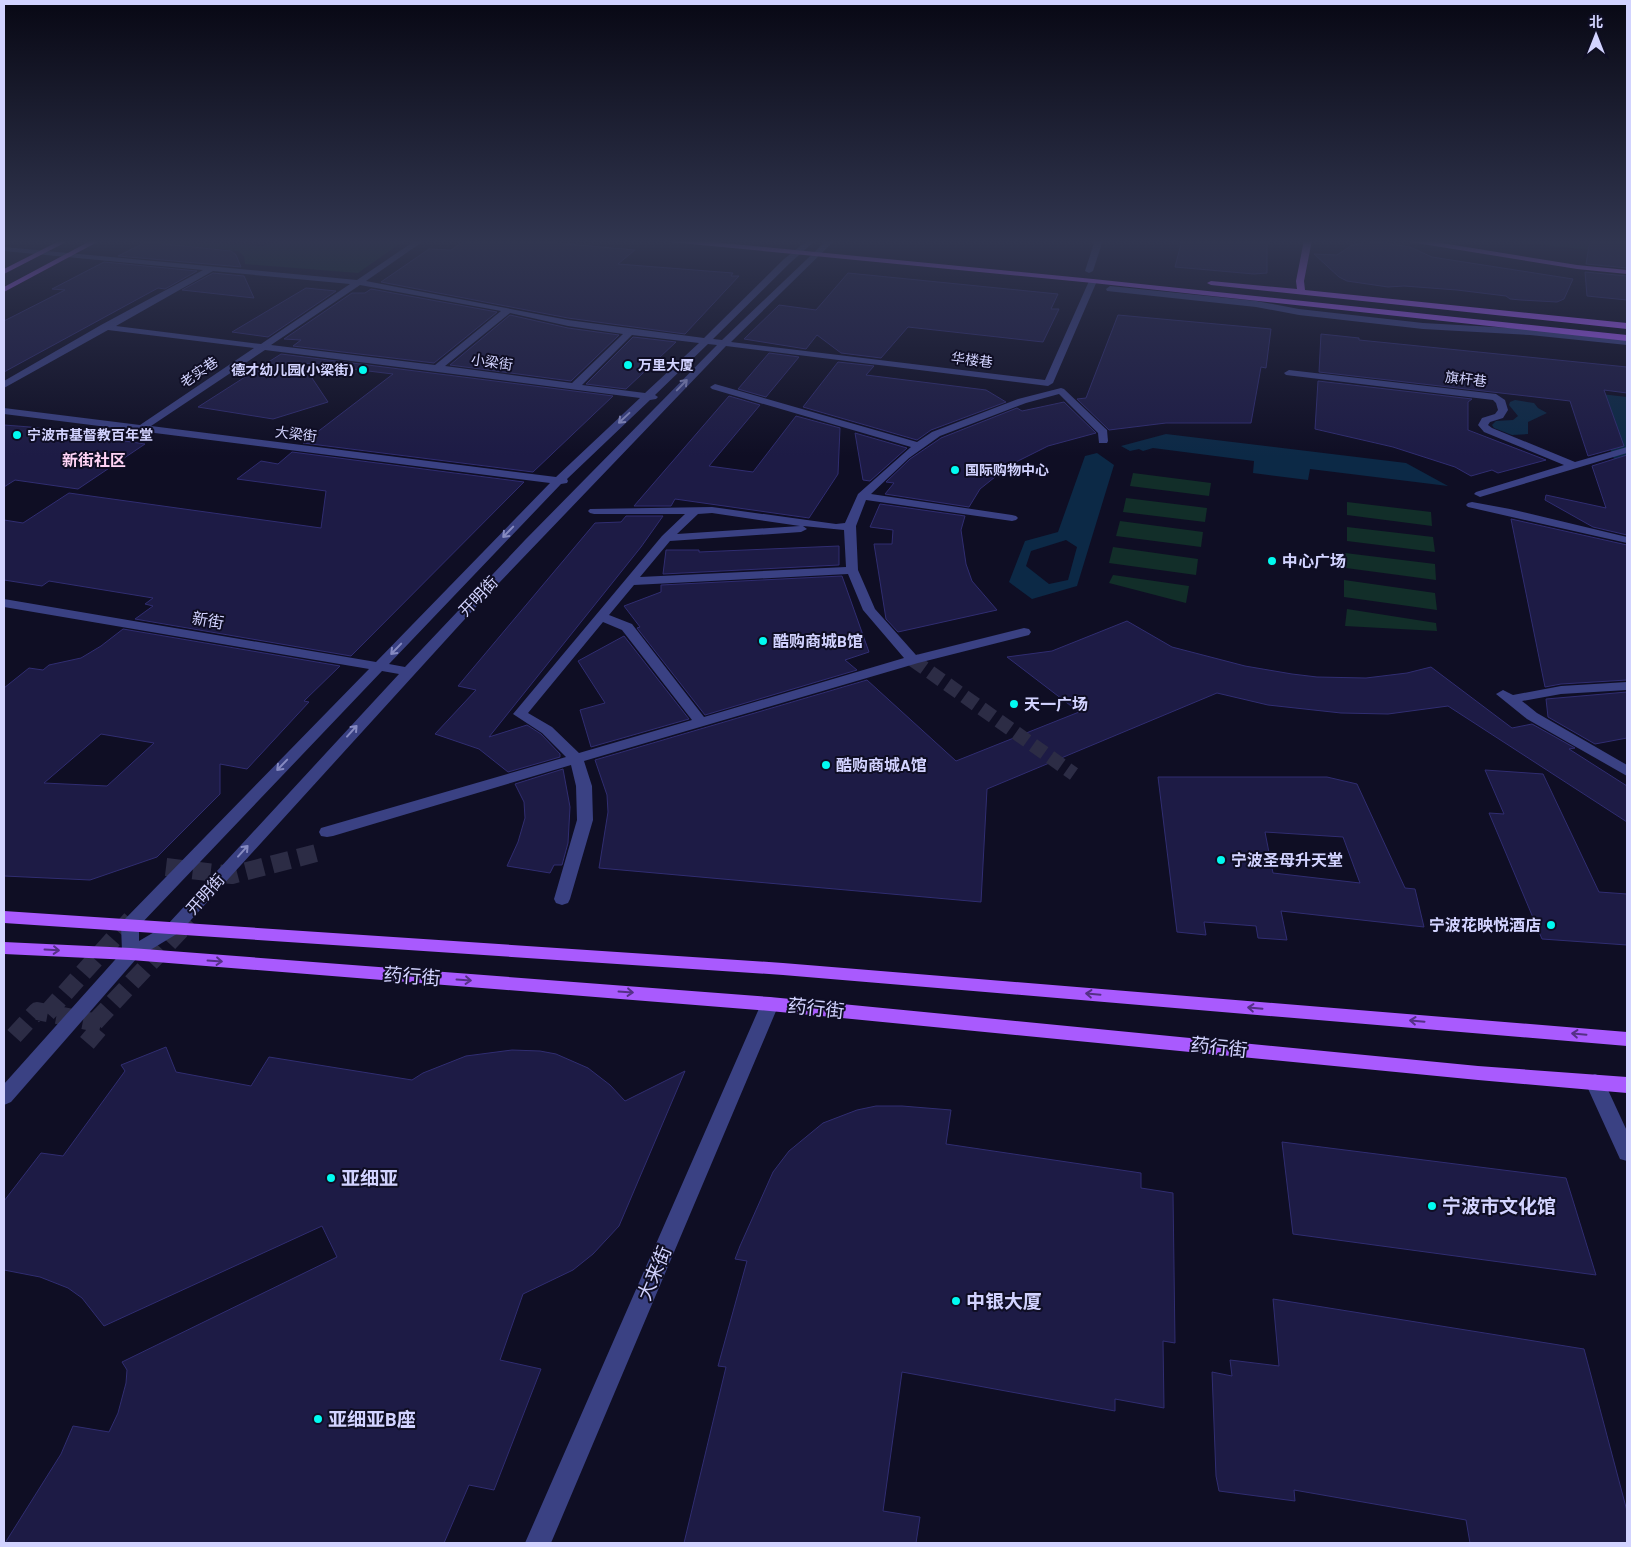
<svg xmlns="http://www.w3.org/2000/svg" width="1631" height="1547" font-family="Barlow,'Noto Sans SC',sans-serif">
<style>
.green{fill:#122e29}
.water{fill:#0c2946;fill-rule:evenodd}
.building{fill:#1d1b45;stroke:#302d71;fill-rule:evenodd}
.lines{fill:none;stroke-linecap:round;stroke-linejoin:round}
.minor-tunnel-far1{stroke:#2c2c45;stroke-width:14;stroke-dasharray:14 7;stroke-linecap:butt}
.minor-tunnel{stroke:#2c2c45;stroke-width:18;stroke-dasharray:18 9;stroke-linecap:butt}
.minor{fill:#3a4183;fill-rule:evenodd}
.major{fill:#a95afe;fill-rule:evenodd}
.oneway{stroke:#868ac1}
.oneway2{stroke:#543086}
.poi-dot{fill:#01fbf1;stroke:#0f0e24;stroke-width:2}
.labels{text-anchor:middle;stroke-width:4;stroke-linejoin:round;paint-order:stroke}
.far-street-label{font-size:14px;fill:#d2d3ff;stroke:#0f0e24}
.far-poi-label{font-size:14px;font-weight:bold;fill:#d2d3ff;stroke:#0f0e24;text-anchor:start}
.far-quarter-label{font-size:16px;font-weight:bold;fill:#ffd4f5;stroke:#0f0e24}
.poi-label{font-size:16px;font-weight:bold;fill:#d2d3ff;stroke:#0f0e24;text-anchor:start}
.street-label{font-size:16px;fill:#d2d3ff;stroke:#0f0e24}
.near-street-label{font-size:19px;fill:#d2d3ff;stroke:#0f0e24}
.near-poi-label{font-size:19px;font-weight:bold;fill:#d2d3ff;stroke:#0f0e24;text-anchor:start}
</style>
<rect width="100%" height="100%" fill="#0f0e24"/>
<path class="green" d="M147,240L263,246L288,240H405L358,273L245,264L244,256L238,251L191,246L175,245L124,253Z
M1527,240H1627V254L1516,242Z
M1133,473L1211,483L1209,496L1130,486Z
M1126,498L1207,508L1205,522L1123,512Z
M1347,502L1431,512L1432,526L1347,515Z
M1120,521L1203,532L1201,547L1116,536Z
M1347,527L1433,537L1435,552L1347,541Z
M1113,547L1198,559L1196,575L1109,563Z
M1345,553L1435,564L1436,580L1346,568Z
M1113,575L1189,586L1186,603L1109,583Z
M1344,580L1435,593L1437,610L1344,597Z
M1347,609L1436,623L1437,631L1345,626Z"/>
<path class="water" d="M1592,393L1627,397V499Z
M1515,400L1534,403L1538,408L1547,413L1528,422V434L1512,435L1494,428L1492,425L1496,421L1513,420L1518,416L1509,405L1510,402Z
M1166,434L1406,463L1448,486L1310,469L1308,480L1253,473L1254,461L1153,448L1143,451L1139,449L1130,451L1121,446Z
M1097,453L1114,465L1077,586L1032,599L1009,582L1025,541L1058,532L1085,456ZM1066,540L1077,547L1068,580L1049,584L1026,566L1031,551Z"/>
<path class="building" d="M467,240H520L635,250L618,264L733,273L731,276H739L685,334L568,318L381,282L429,249L451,250Z
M1182,240H1267V273L1254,274L1175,267Z
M1590,240H1627V268L1586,264Z
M146,242L231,251L236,255L241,267L118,256Z
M1378,242L1410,247L1432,257L1573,279L1564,299L1557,302L1521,300L1510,299L1506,296L1457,290L1404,286L1388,287L1347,281L1339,277L1314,254L1337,255L1352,245Z
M104,262L197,271L165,289L158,288L4,372V321L65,290L52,289Z
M1585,272L1627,276V300L1587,296Z
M213,273L244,276L254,298L182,290Z
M848,273L1058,294L1051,309H1059L1043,342L908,327L881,358L841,353L817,335L806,349L744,339L779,305L816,310Z
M306,288L336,291L268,337L232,332Z
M371,289L497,312L434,363L293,346L301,340L284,339L352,293H365Z
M510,315L568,328L619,335L571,381L450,365Z
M1118,315L1271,329L1266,368L1261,367L1251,423H1166L1109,430L1077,399L1086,398Z
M1321,334L1359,338V340L1627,367V393L1604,390L1624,446L1588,456L1570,401L1319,372Z
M633,337L676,342L626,389L586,384Z
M769,353L799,357L766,397L738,389Z
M281,354L613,396L533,472L303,443L393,374L302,363L328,402L273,419L198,407Z
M838,362L874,366L866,375L986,390L1006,402L931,430L917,440L803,407Z
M1318,381L1472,399L1468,402V430L1546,460L1498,473L1492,470L1471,476L1455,467L1393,447L1315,429Z
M729,396L760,405L709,466L753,472L796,416L840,428L838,474L809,518L675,499L671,506H634Z
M1064,402L1096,433L1048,446L1010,465L980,489L969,507L885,494L894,483L886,482L910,459L941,438L1017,408L1022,411Z
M4,425L30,427L145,444L78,489L15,480L4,487Z
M855,433L907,448L870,481L863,480Z
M292,452L524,482L351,656L135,619L153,606L145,604L153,598L49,581L42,586L4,580V520L23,523L69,493L321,528L326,491L237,479L261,461L278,464Z
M1627,455V535L1593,527L1545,500L1546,495L1606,508L1592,466Z
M880,504L965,516L961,530L966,564L972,581L997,610L898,632L886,619L874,544H892L893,530L870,527Z
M626,516H663L641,547L489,737L527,725L541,734L560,754V757L508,772L479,749L435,734L476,690L458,686L595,523L621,522Z
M1511,519L1627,545V680L1561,684L1545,687Z
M839,546V565L663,574L666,550H699V552Z
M842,576L869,652L845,660L857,670L705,715L637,628L640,627L624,606L661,592V585Z
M1127,621L1172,647L1245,666L1292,674L1317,677L1366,678L1407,673L1431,667L1512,728L1532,724L1575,748L1569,749L1627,786V822L1448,706L1388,714L1341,713L1268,705L1217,693L987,789L981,902L599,868L608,812L607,795L595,760L867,680L956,761L1079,712L1007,657L1052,651Z
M123,629L340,666L304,701L309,702L247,769L220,764V794L157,857L90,880L4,876V688L29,668L43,670L49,665L81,658L101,646ZM101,734L154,743L107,786L44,783Z
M624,636L689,719L591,747L580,710L605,703L578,661Z
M1627,692V738L1595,744L1548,717L1546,699Z
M563,769L570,807L568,843L562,865H554L550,873L507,866L518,842L525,818L524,802L515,784Z
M1485,770L1543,774L1599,892L1627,894V945L1542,939L1489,813L1504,814Z
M1158,777H1327L1357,784L1405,888L1415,889L1424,927L1281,911L1287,940L1258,938L1256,926L1204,922L1206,935L1177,932ZM1265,832L1343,837L1360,883L1273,873Z
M166,1047L176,1072L251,1086L269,1057L412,1080L423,1073L466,1056L512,1050L540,1051L556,1054L588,1068L610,1085L625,1101L685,1071L619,1226L593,1254L573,1270L523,1294L500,1360L541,1369L494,1490L469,1485L444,1543H5L61,1454L73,1426L109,1432L118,1413L126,1383L127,1370L122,1362L337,1257L322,1226L104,1326L82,1298L68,1288L40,1277L4,1270V1201L41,1153L63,1156L125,1071L121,1065Z
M876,1106H902L951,1110L946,1144L1141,1173V1188L1173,1193L1175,1343L1163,1341L1164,1408L1115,1399V1411L902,1372L883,1511L920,1517L916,1543H684L726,1367L718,1366L747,1261L735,1259L740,1246L773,1172L789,1151L823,1123L857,1110Z
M1282,1142L1566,1178L1596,1275L1293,1234Z
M1273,1299L1584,1349L1627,1511V1543H1470L1466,1520L1294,1490L1295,1501L1219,1491L1216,1476L1212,1372L1232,1376L1230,1360L1279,1366Z"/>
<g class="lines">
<path class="minor-tunnel-far1" d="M913,660L1074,774"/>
<path class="minor-tunnel" d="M166,867L232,875L320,852
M47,1013L133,917
M95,1022L190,920
M14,1036L37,1011L103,1024L85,1045"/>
<path class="minor" d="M416,240H425L366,281L568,320L704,338L784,259L808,240H816L790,263L713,339L722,340L827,240H835L731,342L1045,380L1089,281L1093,279L1097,281L1053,383L1048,386L726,346L474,609L180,932L137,958L11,1102L4,1105V1084L122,952L121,924L124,920L369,669L4,607V599L376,662L550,483L4,414V408L140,425L254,348L108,330L4,388V381L101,325L203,270L4,251V247L357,280ZM213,271L350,284L261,344L116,326ZM360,285L501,311L435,365L271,345ZM510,313L568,326L623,334L572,383L445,366ZM632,335L699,343L645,393L582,385ZM708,344L717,345L525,540L405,667L389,664L561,484L567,483L568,481L567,479L650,400L656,399L658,397L655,395ZM265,350L640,398L556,477L151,426ZM382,671L399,674L168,924L139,941V926Z
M1095,240H1103L1093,271L1089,273L1085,271Z
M1110,286L1256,301L1299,309L1423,323L1530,329L1627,339V345L1530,335L1423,329L1299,315L1256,307L1107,291L1106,289Z
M1289,370L1496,394L1505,400L1508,410L1503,418L1490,422L1488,425L1492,428L1575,462L1627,447V453L1480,497L1474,494L1476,492L1564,465L1484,432L1478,425L1482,418L1495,414L1498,410L1496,403L1493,400L1286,375L1284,373Z
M715,384L917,442L932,432L1018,399L1061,388L1064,389L1107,430L1108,441L1107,443H1099L1098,433L1059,394L1026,403L940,436L909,458L871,494L1012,515L1016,516L1018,518L1016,520L1012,521L866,500L856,526L858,570L875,609L916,655L1024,628L1029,629L1031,632L1029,635L918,663L584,761L592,786L593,820L570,899L568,903L562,905L556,903L554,899L577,820L576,786L571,765L333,836L327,837L321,836L319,832L321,828L566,757L542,733L513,714L662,536L685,514H594L590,513L588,511L590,509L712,507L836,524L845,523L858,494L911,447L712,389L710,387ZM712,513L800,526L677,534L698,514ZM803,526L844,530L846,567L640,577L670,541L801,532L807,529ZM848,574L863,610L904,658L704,717L632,624L609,615L634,585ZM603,622L622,630L692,720L579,753L552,727L528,713Z
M1472,502L1510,509L1627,537V543L1468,507L1466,505L1468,503Z
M1627,682V690L1561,694L1522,701L1537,713L1627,765V776L1527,719L1496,694L1503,690L1513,695L1561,686Z
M770,997L776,999L779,1004L551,1543H525L761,1004L764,999Z
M1595,1074L1602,1077L1627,1131V1161L1620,1159L1585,1082L1588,1077Z"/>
<path class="major" d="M61,240H70L4,274V269Z
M92,240H101L4,292V287Z
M666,240H692L1093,279L1627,335V341L1093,283L670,242Z
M1304,240H1312L1304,281L1305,290L1627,323V329L1211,285L1207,283L1211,281L1297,289L1296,281Z
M1406,240H1423L1577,265L1627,270V274L1577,269L1410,242Z
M4,911L783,963L1627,1032V1046L783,975L4,923Z
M4,942L131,948L770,997L1478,1066L1627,1077V1093L1478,1080L770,1011L131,960L4,954Z"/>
</g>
<defs><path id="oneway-shaft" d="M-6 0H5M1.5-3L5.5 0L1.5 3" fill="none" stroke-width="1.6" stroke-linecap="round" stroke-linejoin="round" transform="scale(1.25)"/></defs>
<g class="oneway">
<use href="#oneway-shaft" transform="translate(682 385) rotate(-46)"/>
<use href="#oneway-shaft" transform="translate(624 418) rotate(137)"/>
<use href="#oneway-shaft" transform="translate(508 532) rotate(134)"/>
<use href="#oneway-shaft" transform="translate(396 649) rotate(134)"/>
<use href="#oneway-shaft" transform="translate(352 731) rotate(-48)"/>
<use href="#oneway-shaft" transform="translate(282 765) rotate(134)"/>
<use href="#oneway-shaft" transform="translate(243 851) rotate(-48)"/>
</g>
<g class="oneway2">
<use href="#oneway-shaft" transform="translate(52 950) rotate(3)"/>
<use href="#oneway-shaft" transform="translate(215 961) rotate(4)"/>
<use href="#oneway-shaft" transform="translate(464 980) rotate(4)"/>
<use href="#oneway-shaft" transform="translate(626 992) rotate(4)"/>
<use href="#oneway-shaft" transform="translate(1093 994) rotate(-175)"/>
<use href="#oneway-shaft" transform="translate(1255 1008) rotate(-175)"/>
<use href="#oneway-shaft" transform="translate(1417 1021) rotate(-175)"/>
<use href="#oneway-shaft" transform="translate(1579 1034) rotate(-175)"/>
</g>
<linearGradient id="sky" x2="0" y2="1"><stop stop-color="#080814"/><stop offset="0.53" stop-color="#313650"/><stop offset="1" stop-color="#313650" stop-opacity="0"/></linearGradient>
<rect width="1631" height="456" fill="url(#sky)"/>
<g class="poi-dot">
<circle cx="628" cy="365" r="5"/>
<circle cx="363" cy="370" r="5"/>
<circle cx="17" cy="435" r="5"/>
<circle cx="955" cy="470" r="5"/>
<circle cx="1272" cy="561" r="5"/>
<circle cx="763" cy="641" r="5"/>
<circle cx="1014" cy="704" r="5"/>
<circle cx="826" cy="765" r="5"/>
<circle cx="1221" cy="860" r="5"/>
<circle cx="1551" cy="925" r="5"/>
<circle cx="331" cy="1178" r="5"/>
<circle cx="1432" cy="1206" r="5"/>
<circle cx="956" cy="1301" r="5"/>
<circle cx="318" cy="1419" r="5"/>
</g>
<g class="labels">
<g class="far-street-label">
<text transform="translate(972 360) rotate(7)" y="5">华楼巷</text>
<text transform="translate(492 362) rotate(8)" y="5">小梁街</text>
<text transform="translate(199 372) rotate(-34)" y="5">老实巷</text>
<text transform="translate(1466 379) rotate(7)" y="5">旗杆巷</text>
<text transform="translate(296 434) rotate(7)" y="5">大梁街</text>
</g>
<g class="far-poi-label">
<text x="638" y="370">万里大厦</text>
<text x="353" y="375" text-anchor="end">德才幼儿园(小梁街)</text>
<text x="27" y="440">宁波市基督教百年堂</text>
<text x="965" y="475">国际购物中心</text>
</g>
<g class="far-quarter-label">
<text x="94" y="466">新街社区</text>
</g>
<g class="poi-label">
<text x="1282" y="567">中心广场</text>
<text x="773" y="647">酷购商城B馆</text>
<text x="1024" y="710">天一广场</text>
<text x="836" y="771">酷购商城A馆</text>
<text x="1231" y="866">宁波圣母升天堂</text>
<text x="1541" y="931" text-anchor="end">宁波花映悦酒店</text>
</g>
<g class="street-label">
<text transform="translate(478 596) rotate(-46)" y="6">开明街</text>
<text transform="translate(208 620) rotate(10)" y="6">新街</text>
<text transform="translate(205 894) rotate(-48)" y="6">开明街</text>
</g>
<g class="near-street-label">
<text transform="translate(412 976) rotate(4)" y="7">药行街</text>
<text transform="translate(816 1008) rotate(6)" y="7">药行街</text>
<text transform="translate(1219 1047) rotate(6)" y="7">药行街</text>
<text transform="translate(654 1273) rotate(-67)" y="7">大来街</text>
</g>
<g class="near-poi-label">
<text x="341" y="1185">亚细亚</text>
<text x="1442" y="1213">宁波市文化馆</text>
<text x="966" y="1308">中银大厦</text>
<text x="328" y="1426">亚细亚B座</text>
</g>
</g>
<rect width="1631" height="1547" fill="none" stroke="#d2d3ff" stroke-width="10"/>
<g transform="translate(1596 35)" stroke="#0f0e24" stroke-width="4" paint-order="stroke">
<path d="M0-4L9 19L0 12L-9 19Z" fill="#d2d3ff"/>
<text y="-8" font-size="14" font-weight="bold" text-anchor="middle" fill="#d2d3ff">北</text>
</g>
</svg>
